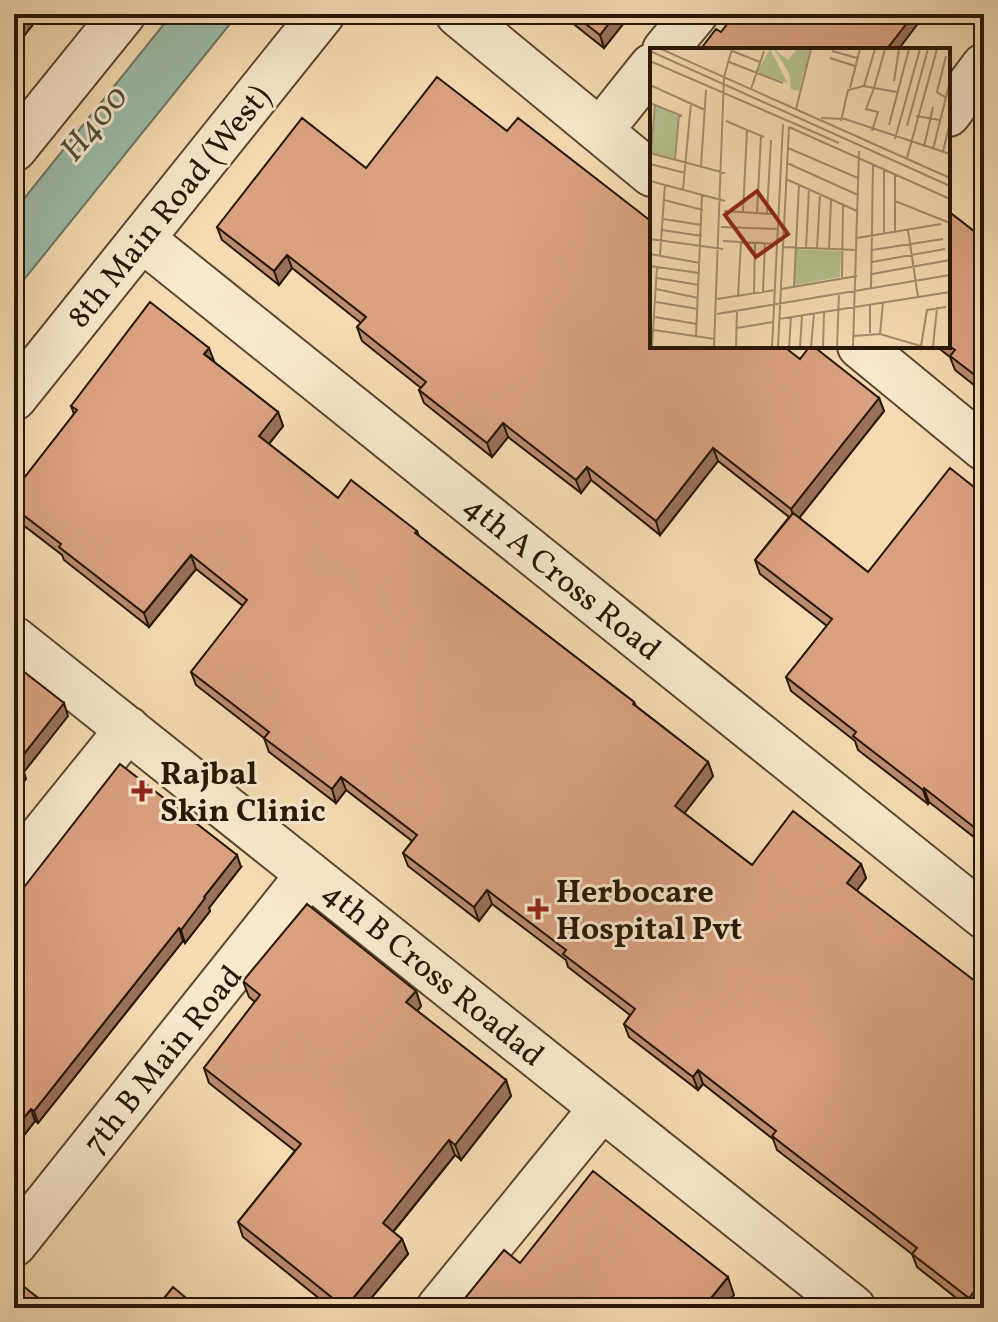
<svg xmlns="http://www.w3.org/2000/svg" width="998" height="1322" font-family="Vollkorn,serif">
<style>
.water{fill:#9dbba9;stroke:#6e7967;stroke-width:2}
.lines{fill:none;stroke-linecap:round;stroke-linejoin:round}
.minor-casing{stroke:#5a4830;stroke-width:48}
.minor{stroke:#f8e8cd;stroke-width:44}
.wall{fill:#bb8a6f;stroke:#271705;stroke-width:2}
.shaded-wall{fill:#99715a;stroke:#271705;stroke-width:2}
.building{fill:#daa181;stroke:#271705;stroke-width:2}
.poi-dot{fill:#8f2418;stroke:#f8e8cd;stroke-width:3}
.labels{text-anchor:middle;stroke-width:6;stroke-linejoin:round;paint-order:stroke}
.street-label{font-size:32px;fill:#271705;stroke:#f8e8cd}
.poi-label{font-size:32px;font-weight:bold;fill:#271705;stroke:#f8e8cd;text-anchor:start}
.water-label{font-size:34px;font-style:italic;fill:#50503e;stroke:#f8e8cd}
.inset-road{fill:none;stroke:#a38d6d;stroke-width:2}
.view{fill:#8f2418;fill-opacity:0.15;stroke:#8f2418;stroke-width:4}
.inset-edge{fill:none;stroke:#271705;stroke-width:4}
</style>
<rect width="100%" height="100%" fill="#f5dbb2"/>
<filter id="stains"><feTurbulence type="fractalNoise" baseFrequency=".0025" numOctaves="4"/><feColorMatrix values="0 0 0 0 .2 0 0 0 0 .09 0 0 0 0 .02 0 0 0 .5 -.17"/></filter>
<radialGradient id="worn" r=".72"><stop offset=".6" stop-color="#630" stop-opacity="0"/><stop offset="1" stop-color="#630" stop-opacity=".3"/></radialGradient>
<path class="water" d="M172,14H238L14,292V211Z"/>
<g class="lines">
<defs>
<path id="minor" d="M458,14L652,174
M665,50L695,14
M948,114L984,66
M600,131L652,66
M14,149L123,14
M142,239L984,916
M860,346L984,448
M14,398L322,14
M14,639L853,1308
M14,870L128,729
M14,1244L309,874
M439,1308L602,1108"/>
</defs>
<use href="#minor" class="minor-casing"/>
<use href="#minor" class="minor"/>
</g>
<path class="wall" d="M561,14H631L604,48Z
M366,168L652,346L800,359L879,398L884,411L799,518L868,572L984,495V845L929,802L928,804L858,750L855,741L791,691L786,677L827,626L760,574L755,560L789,517L718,461L660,535L591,480L581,493L508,437L492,457L424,403L419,390L421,388L362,341L357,327L361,323L292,268L279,285L222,240L217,227Z
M948,211L984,239V393L955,370L950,357L936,346H948Z
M214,362L278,412L283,426L269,444L338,498L417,531L419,536L634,702L636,706L708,762L713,776L684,813L752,865L861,864L866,878L857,890L977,1308H969L917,1267L912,1254L777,1150L773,1139L703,1084L698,1090L629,1037L624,1024L630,1015L568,967L566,960L492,904L479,921L408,866L403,853L412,841L346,790L336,803L269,752L264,738L196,685L191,672L243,606L196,569L149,627L64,560L62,555L14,518V491L74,414L71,406Z
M241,867L209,908L210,911L185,943L183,941L38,1123L35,1121L14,1148V900Z
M243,981L416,991L421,1006L417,1011L506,1080L511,1096L461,1160L455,1155L393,1232L402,1239L408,1254L363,1308H331L243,1237L238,1222L295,1151L209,1083L204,1068L255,1002L249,997Z"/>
<path class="shaded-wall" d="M26,14H41L14,49V30Z
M616,14H631L604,48L600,35Z
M913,14H919L917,17L919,22L898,50H886Z
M287,255L292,268L279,285L274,271Z
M209,348L214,361L204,354Z
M879,398L884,411L796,522L791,509Z
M278,412L283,426L264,450L259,436Z
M503,423L508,437L492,457L487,443Z
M713,448L718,461L660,535L656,521Z
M587,467L591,480L581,493L576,480Z
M191,555L196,569L149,627L144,613Z
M64,703L68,716L24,772L26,779L14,794V776L17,763Z
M708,762L713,776L680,819L675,806Z
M341,777L346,790L336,803L332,789Z
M924,788L929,802L928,804L923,790Z
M237,855L241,867L209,908L210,911L185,943L181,930L204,897Z
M861,864L866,878L852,897L847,883Z
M487,890L492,904L479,921L474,907Z
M179,928L183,941L38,1123L34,1111Z
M416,991L421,1006L412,1018L406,1002Z
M698,1070L703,1084L698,1090L693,1077Z
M506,1080L511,1096L461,1160L455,1145Z
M31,1109L35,1121L14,1148V1130Z
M449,1140L455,1155L388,1238L383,1223Z
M402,1239L408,1254L363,1308H345Z
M728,1277L734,1295L723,1308H703Z
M984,1279V1299L977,1308H973L969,1298Z"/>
<path class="building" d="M14,14H26L14,30Z
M573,14H616L600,35Z
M735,14H914L886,50H700L716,29L721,32Z
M437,77L507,131L518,118L652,222V346H783L800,359L810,346H813L879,398L791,509L713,448L656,521L587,467L576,480L503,423L487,443L419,390L426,382L357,327L366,317L287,255L274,271L217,227L302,118L366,168Z
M948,211L984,239V382L950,356L955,350L948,345Z
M150,302L209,348L204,354L278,412L259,436L338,498L351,480L417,531L415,533L634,702L633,704L708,762L675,806L752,865L793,811L861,864L847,883L984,988V1279L969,1298L912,1254L917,1248L772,1136L776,1131L698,1070L693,1077L624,1024L635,1009L563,954L566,950L487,890L474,907L403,853L417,835L341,777L332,789L264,738L269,732L191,672L247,600L191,555L144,613L59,547L61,544L14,508V491L77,410L71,406Z
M950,468L984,495V835L924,788L923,790L853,736L856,732L786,677L832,619L755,560L793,513L868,572Z
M14,664L64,703L17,763L22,766L14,776Z
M120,764L237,855L204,897L205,898L181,930L179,928L34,1111L31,1109L14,1130V915L16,913L14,912V900Z
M307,904L416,991L406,1002L506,1080L455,1145L449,1140L383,1223L402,1239L345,1308L238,1222L301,1144L204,1068L260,995L243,981Z
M593,1171L728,1277L703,1308H457L504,1250L520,1263Z
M14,1279L51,1308H14Z
M173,1287L198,1308H156Z"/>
<g class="poi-dot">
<path d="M138 779h8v8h8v8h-8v8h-8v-8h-8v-8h8z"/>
<path d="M534 897h8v8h8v8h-8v8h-8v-8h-8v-8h8z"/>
</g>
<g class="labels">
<g class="street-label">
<text transform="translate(168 206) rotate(-51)" y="11">8th Main Road (West)</text>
<text transform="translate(563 577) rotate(39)" y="11">4th A Cross Road</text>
<text transform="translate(434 973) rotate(39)" y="11">4th B Cross Roadad</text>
<text transform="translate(162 1059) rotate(-51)" y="11">7th B Main Road</text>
</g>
<g class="poi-label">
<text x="160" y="784">Rajbal<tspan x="160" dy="37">Skin Clinic</tspan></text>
<text x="556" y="902">Herbocare<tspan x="556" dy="37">Hospital Pvt</tspan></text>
</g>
<g class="water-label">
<text transform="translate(93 122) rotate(-51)" y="12">H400</text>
</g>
</g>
<g transform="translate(650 48)">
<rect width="300" height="300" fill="#f5dbb2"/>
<path d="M120,1L134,28L137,35L107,24ZM124,1L138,12L147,1H160L149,43L141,41L139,25ZM6,58L28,68L24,110L2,105ZM146,201L191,203L190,229L145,237Z" fill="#b6c190"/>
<path class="inset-road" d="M11,1L300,130M235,1L224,40L247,44M0,3L300,138M82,3L110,14M182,3L207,10M180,10L205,18M0,13L189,95M79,14L133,35M74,29L82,1M244,33L249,1M0,37L55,62M214,38L224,40L216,61L228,64L222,83M200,40L210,1M101,41L114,3M295,49L287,44L296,8M0,55L32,68M146,61L161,1M266,68L290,72M171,70L195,71L300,106M76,73L114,89M191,73L198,42L214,38L225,1M239,77L259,1M257,78L278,1M139,79L300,151M245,91L270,1M274,99L283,59M138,100L208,130M283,101L300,33M293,104L300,74M0,105L75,125M1,105L5,57M257,110L287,1M25,111L29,67M137,115L208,147M0,116L35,125M51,118L56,42M234,122V186M136,131L207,163M0,133L75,153M33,141L41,55M14,152L53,162M245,153L300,175M74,163L121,166M93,164L97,82M107,165L111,88M117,165L121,92M13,171L52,177M71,179L128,181M12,182L52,188M258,182L268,249M245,184V127M207,190L291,176M0,191L73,201M73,193L127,196M133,199L207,202M156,200L159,141M167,201L170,146M179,201L181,152M222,202L293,191M0,206L50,215M10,207L15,136M222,214L295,201M0,218L49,225M222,226L300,212M7,230L49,237M192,230L193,157M144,239L149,137M6,241L48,250M131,241L207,228M221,241L223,117M113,244L115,196M104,246L105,195M88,248L91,194M67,251L125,242M6,254L48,261M67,266L300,227M5,269L47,276M129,271L300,244M87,280L123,274M4,282L65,291M220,285V257M230,286L233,255M204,288L230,286L274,299M46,289L52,147M271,298L277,262L296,259M2,299L7,219M64,299L74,29M86,299L87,264M122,299L133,76M128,299L139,79M139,299L141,269M150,299L152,268M161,299L164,266M173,299L174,265M187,299L189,245M203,299L209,103M283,299L287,259"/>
<path class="view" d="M107,143L138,186L106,209L75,167Z"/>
<rect width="300" height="300" class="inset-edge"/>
</g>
<rect width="998" height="1322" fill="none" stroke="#f5dbb2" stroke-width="48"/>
<rect x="16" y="16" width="966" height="1290" fill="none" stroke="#271705" stroke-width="4"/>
<rect x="24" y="24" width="950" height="1274" fill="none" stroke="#271705" stroke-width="2"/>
<rect width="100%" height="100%" filter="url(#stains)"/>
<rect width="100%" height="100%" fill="url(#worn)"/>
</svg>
